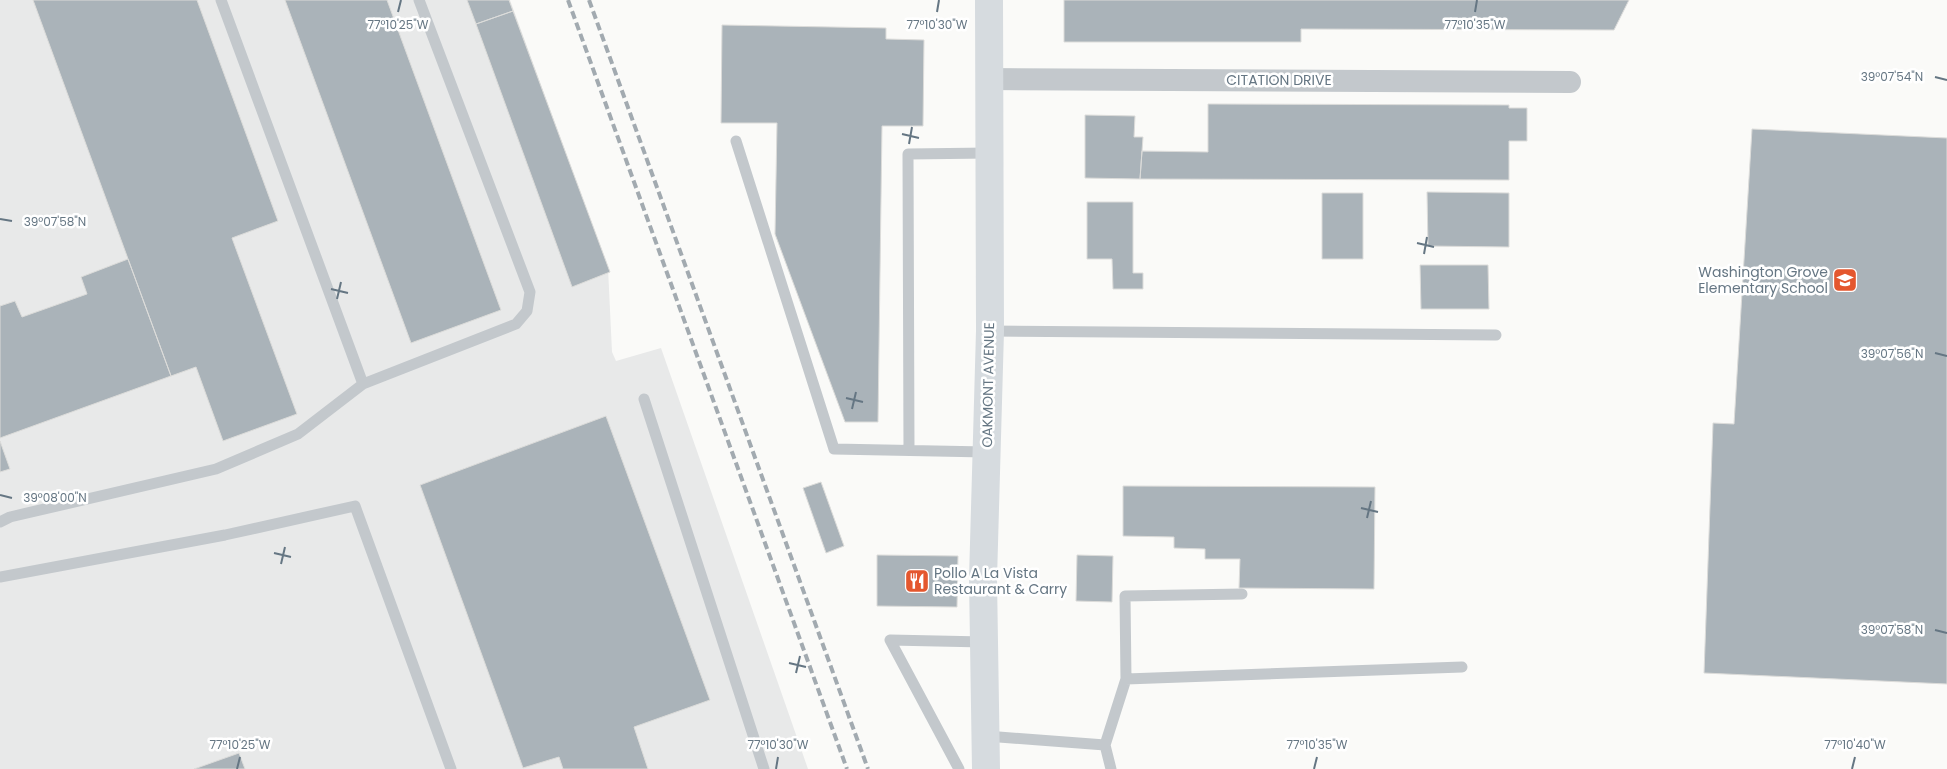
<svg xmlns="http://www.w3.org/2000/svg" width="1947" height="769" font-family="Poppins,sans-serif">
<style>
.built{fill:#e8e9e9}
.building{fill:#aab3b9;stroke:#dcdcda}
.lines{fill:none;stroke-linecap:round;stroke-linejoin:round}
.lane{stroke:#c3c8cc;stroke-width:11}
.street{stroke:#c3c8cc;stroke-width:22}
.secondary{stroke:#d6dbdf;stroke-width:28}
.rail{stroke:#a2aab0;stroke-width:4;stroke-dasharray:8 4;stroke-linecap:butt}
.ticks{fill:none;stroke:#657683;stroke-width:2}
.labels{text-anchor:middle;stroke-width:5;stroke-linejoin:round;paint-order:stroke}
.street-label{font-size:14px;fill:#657683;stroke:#fff}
.poi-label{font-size:14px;fill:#657683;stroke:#fff;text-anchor:end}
.ticks-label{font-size:12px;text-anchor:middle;fill:#657683;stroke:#fff;stroke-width:5;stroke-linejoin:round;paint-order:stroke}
</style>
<rect width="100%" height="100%" fill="#fafaf8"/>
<path class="built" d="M0,0H510L608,268L612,352L616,361L661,348L808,769H0Z"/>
<path class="building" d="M33,0H197L278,221L232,238L297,414L223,441L196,367L171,376Z
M285,0H387L501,310L411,343Z
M467,0H509L513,11L476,24Z
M1064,0H1629L1614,30L1301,29V42H1064Z
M513,11L610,272L572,287L476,24Z
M722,25L886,28V39L924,40L923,126H882L878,422H845L775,234L777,123H721Z
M1208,104L1509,105V108H1527V141H1509V180L1140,179L1142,151L1208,152Z
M1085,115L1135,116L1134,137H1143L1140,179L1085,178Z
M1752,129L1947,138V684L1704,673L1713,423L1734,424Z
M1427,192L1509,193V247L1428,246Z
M1322,193H1363V259H1322Z
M1087,202H1133V273H1143V289H1113L1112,259H1087Z
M128,259L171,376L0,438V306L15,301L22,317L87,294L81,277Z
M1420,265H1488L1489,309H1421Z
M606,416L710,700L634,727L648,769H563L559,757L523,768L420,485Z
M0,441L10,469L0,472Z
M821,482L844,546L826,553L803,488Z
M1123,486L1375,487L1374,589L1239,588L1240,559H1205V549L1174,548V537L1123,536Z
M877,555L958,556L957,607L877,606Z
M1077,555L1113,556L1112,602L1076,601Z
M239,753L245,769H194Z"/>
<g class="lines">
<path class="lane" d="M736,141L834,449L986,452
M990,331L1496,335
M363,384L516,324L527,311L530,292L419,0
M644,399L764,769
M909,450L908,154L989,153
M0,522L10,517L216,469L298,434L363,384L221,0
M0,577L225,535L355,506L451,769
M1126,679L1462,667
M986,736L1105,745L1111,769
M1105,745L1126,679L1125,596L1242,594
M959,769L890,640L984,642"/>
<path class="street" d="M988,79L1570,82"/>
<path class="secondary" d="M986,769L983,579L990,331L989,0"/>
<path class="rail" d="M568,0L847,769
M589,0L868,769"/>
</g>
<path class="ticks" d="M398,12L401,0M937,12L939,0M1475,12L1477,0M1935,77L1947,80M902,134L919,138M909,144L912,127M0,219L12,221M1417,243L1434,247M1424,254L1427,237M331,289L348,293M337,299L341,282M1935,353L1947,356M846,398L863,402M852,409L856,392M0,495L12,498M1361,508L1378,512M1367,518L1371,501M274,553L291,557M281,564L285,547M1935,630L1947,633M789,663L806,667M796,673L800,656M237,769L240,757M776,769L778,757M1314,769L1317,757M1852,769L1855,757"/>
<defs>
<symbol id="school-square" viewBox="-11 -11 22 22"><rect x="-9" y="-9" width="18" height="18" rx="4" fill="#e4572e" stroke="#fff"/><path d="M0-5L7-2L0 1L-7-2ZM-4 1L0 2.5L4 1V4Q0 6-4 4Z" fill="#fff"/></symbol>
<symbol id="restaurant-square" viewBox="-11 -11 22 22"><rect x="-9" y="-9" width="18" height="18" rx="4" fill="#e4572e" stroke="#fff"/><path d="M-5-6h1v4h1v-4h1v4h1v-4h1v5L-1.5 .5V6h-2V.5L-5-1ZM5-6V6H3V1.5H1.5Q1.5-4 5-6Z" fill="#fff"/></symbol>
</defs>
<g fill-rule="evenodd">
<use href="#school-square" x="1831" y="266" width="28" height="28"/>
<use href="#restaurant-square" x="903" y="567" width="28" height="28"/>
</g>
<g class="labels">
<g class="street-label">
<text x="1279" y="85">CITATION DRIVE</text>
<text transform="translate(988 385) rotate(-89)" y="5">OAKMONT AVENUE</text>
</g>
<g class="poi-label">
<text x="1828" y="277">Washington Grove<tspan x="1828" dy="16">Elementary School</tspan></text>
<text x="934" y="578" text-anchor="start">Pollo A La Vista<tspan x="934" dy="16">Restaurant &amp; Carry</tspan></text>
</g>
</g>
<g class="ticks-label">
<text x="398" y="29">77°10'25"W</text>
<text x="937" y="29">77°10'30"W</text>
<text x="1475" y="29">77°10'35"W</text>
<text x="1892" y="81">39°07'54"N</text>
<text x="55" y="226">39°07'58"N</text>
<text x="1892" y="358">39°07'56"N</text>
<text x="55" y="502">39°08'00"N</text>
<text x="1892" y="634">39°07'58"N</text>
<text x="240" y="749">77°10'25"W</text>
<text x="778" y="749">77°10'30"W</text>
<text x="1317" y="749">77°10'35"W</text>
<text x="1855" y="749">77°10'40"W</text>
</g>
</svg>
